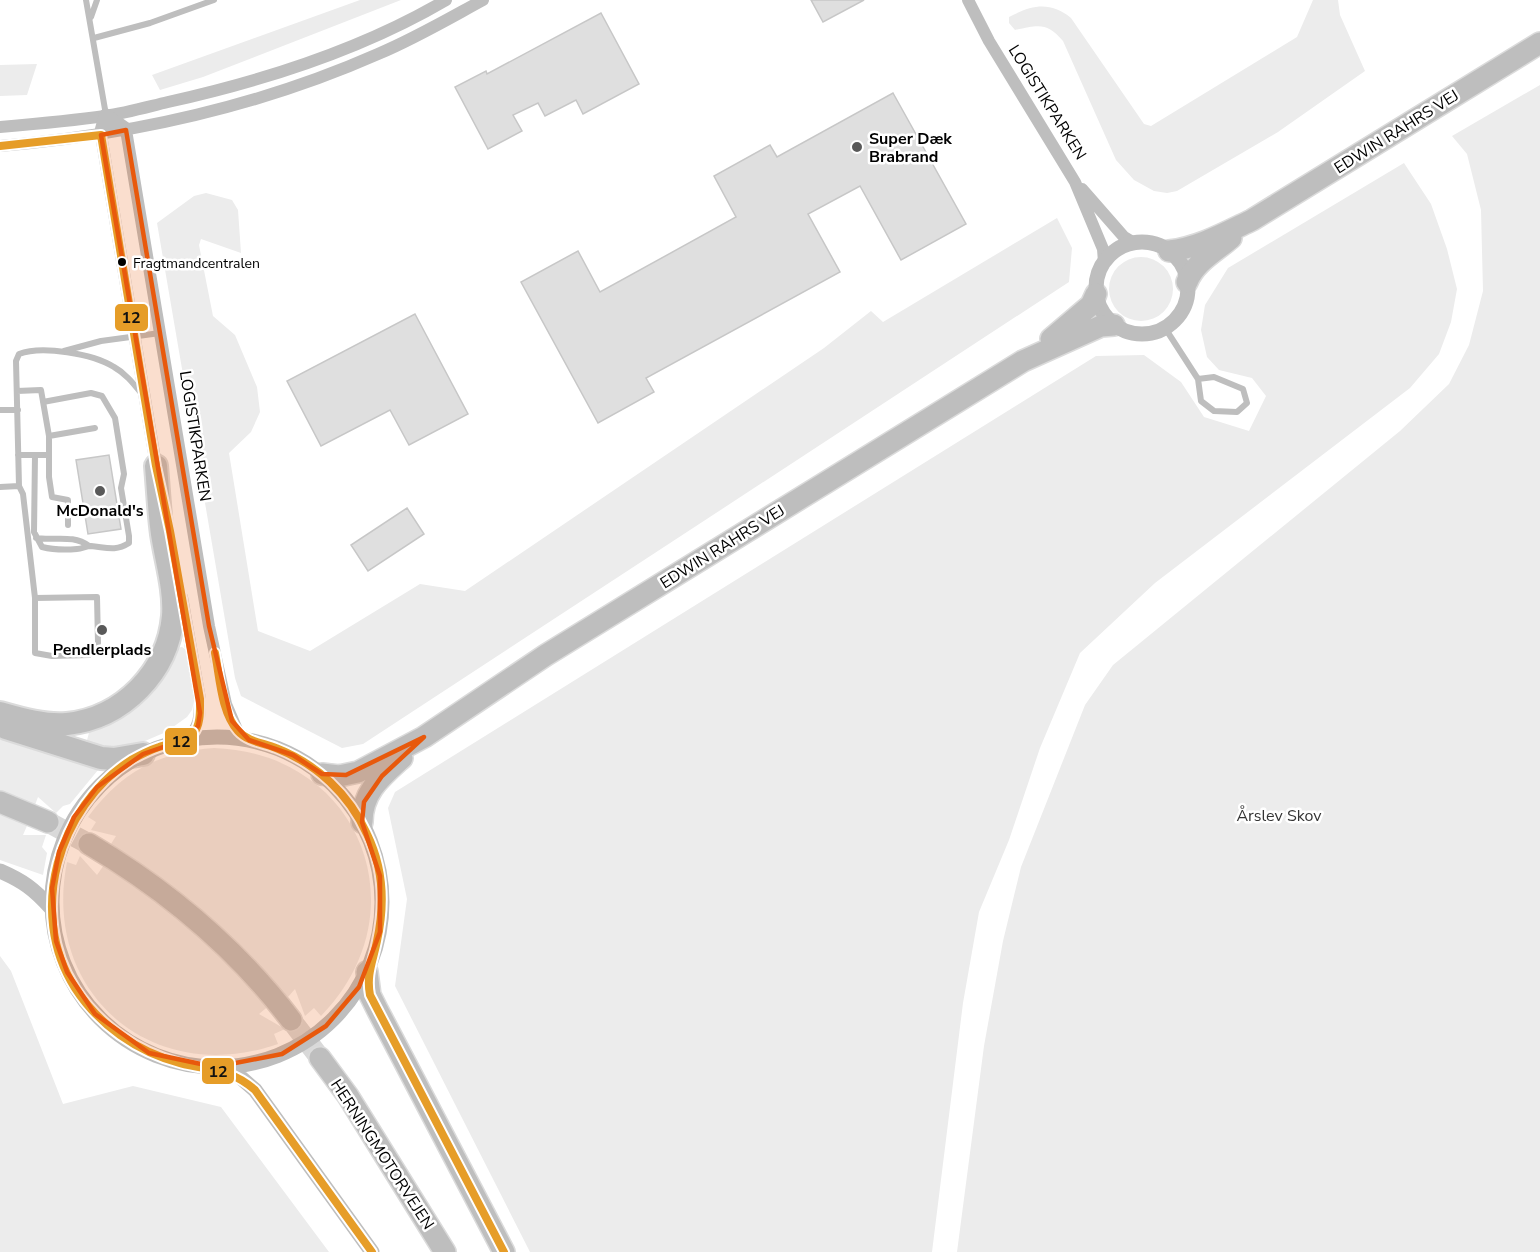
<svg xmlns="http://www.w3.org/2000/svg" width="1540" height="1252" font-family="'Nunito Sans',sans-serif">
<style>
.green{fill:#ececec}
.building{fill:#dfdfdf;stroke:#c7c7c7;stroke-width:1.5}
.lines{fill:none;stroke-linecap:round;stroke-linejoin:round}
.trunk-tunnel{stroke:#d9d9d9;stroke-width:21;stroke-dasharray:21 10;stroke-linecap:butt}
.trunk-casing{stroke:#dbdbdb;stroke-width:24}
.motorway-casing{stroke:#dbdbdb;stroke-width:26}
.service{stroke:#bebebe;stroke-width:6}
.minor{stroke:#bebebe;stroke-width:12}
.tertiary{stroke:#bebebe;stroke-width:15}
.trunk{stroke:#bebebe;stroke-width:21}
.motorway{stroke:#bebebe;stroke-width:22}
.bus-1-casing{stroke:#fff;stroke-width:12}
.bus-1{stroke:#e69d28;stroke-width:8}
.marked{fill:#e8590c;fill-opacity:0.2;stroke:#e8590c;stroke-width:4.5;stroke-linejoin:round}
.poi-dot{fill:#595959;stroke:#fff;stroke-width:2}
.bus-dot{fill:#000;stroke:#fff;stroke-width:2}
.labels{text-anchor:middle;stroke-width:5;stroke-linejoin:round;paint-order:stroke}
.bus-label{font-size:14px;fill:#000;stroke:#fff;text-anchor:start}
.street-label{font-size:16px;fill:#000;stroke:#fff}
.poi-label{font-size:16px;font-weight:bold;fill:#000;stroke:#fff}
.park-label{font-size:16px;fill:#333;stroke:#fff}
.line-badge{stroke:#fff;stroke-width:2}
.pale-badge-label{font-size:16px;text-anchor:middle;font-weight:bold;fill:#111}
</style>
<rect width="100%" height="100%" fill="#fff"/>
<path class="green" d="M360,0H401L203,77L160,90L152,75Z
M1313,0H1338L1340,15L1365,71L1278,132L1177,191L1167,193L1154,191L1134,180L1116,160L1063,41C1047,22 1039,25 1015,30L1009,23V17C1032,5 1050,1 1071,18L1144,124L1151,126L1297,37Z
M37,64L27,95L0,96V65Z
M1540,85V1252H957L984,1046L1003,941L1021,867L1085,705L1113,665L1400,431L1449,384L1469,345L1483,291L1481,210L1467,154L1452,136Z
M1404,163L1431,204L1447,249L1457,289L1451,322L1439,354L1410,388L1155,583L1080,653L1040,748L1009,840L979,912L963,1003L932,1252H530L395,986L407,899L388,808L395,792L1096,356L1144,355L1181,382L1204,417L1249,431L1266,396L1252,378L1219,370L1207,357L1201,330L1205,305L1228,268Z
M206,193L232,200L238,210L241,253L201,239L199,245L213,316L235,335L257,387L260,412L251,432L229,453L258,631L310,651L420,584L465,591L824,348L871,311L883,322L1057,218L1072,248L1069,282L363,744L342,748L241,696L235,678L157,223L194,196Z
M1109 289a32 32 0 1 1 64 0a32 32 0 1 1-64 0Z
M182,647L185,649L194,701L192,710L187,717L166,732L124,750L114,751L86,744L90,729C103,723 117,719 129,712C153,698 165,671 177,648Z
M0,732L98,768V770L70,804L63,806L56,813L38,797L35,805L0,791Z
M214,748C360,753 423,911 321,1016L314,1008L305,1016L295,989L288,997C236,937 178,886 111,844L116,836L91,830L96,822L88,817C121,772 159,752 214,748Z
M0,807L30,819L23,835H46L42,847L47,853L43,875L0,860Z
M80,856L97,875L106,862L150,891L271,1004L259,1014L285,1029L274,1034L278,1044C152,1088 41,993 67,862L76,865Z
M0,956L11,971L63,1104L133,1086L221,1107L329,1252H0Z"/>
<path class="building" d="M811,0H864L823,22Z
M601,13L639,84L583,114L576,100L545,116L538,103L513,115L522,131L488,149L455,87L486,71L487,74Z
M893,93L966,224L901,260L860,186L808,214L840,272L646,378L654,392L598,423L521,282L578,251L600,292L736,217L714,176L770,145L777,157Z
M415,314L468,414L409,445L390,410L321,446L287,381Z
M109,455L121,529L88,534L76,460Z
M407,508L424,534L368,571L351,545Z"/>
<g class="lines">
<path class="trunk-tunnel" d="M48,822L89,844
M291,1020L320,1058"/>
<defs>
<path id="trunk" d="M1169,251C1198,248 1225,233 1252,220L1540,43
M1187,282C1195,262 1215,252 1231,238
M1051,339L1091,305L1096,294
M322,774L339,776L358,772L424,737L546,655L1023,361L1101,326L1114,325
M0,802L48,822
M362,822C362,792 381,777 402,758
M89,844C167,890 236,948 291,1020
M367,972L370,995L377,1009L504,1252
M320,1058L348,1096L445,1252"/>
<path id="motorway" d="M0,713C21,719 45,726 67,724C123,718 168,672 173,616C175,589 166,561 162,534C159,512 158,489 156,466
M6,728L101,758L114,759L143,754"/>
</defs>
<use href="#trunk" class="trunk-casing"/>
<use href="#motorway" class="motorway-casing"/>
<path class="service" d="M86,0L106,115
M91,17L97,0
M94,38L150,23L214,0
M1165,328L1198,379L1201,401L1214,411L1237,412L1247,403L1243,389L1214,377L1198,379
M64,351L101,341L160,333
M17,391L41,390L49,436V477L52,497L68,500V525
M0,410H18
M49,436L95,428
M18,455H49
M35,455L34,532L42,547C54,550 65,550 77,549C82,549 86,546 91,546C105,547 115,552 129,543V536L121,488L124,474L115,418L102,396L91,393L43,402
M19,486L23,494L35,598V653L52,656L89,655L98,643L97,597L35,598
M0,487L19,486L16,361L19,354C42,345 93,354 114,367C125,373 133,383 141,393
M36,538C54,541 73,534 89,546"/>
<path class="minor" d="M968,0L989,41L1075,182L1103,249L1104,262
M0,127C35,124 70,121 105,116C126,113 147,107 168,102C263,81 361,50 446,0
M126,130L209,626L226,704L238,732L249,740
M101,135L157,471
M0,146C130,135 258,107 378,54C414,39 448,19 483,0
M1082,189L1124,237L1134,243
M182,597L200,699C200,716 200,728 186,739"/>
<path class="tertiary" d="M101,135L106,116L126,130
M1096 288a46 46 0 1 1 92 0a46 46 0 1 1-92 0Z
M52 902a165 165 0 1 1 330 0a165 165 0 1 1-330 0Z
M0,871C23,881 34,889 51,908
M221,1069L239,1076L255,1090L372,1252"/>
<use href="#trunk" class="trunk"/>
<use href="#motorway" class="motorway"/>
<defs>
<path id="bus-1" d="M0,146L101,135L156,466L170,531L200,699C200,710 201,725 193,734C185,743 170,743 159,747C150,750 140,755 131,760C58,807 27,913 75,988C99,1025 137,1052 180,1063C210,1071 230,1068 255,1090L372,1252
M215,653C220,678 221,712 238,731C248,742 264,743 276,748C317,764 349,794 367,834C383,867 385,905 377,941C373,961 366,975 370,995L504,1252"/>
</defs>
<use href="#bus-1" class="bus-1-casing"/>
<use href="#bus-1" class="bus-1"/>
</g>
<path class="marked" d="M126,130L209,626L232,721L249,740L293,755L322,774L346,775L424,737L382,776L364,802L362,822L380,876V932L359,987L326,1026L282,1054L215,1067L149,1053L95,1014L67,972L56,941L52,888L59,852L74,817L97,787L143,754L186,739L198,726L200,713L101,135Z"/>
<g class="poi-dot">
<circle cx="857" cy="147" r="6"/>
<circle cx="100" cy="491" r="6"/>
<circle cx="102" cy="630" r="6"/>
</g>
<circle class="bus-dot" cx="122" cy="262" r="5"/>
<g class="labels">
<g class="bus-label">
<text x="133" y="268">Fragtmandcentralen</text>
</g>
<g class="street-label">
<text transform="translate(1048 102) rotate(58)" y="6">LOGISTIKPARKEN</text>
<text transform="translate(1396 131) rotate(-32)" y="6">EDWIN RAHRS VEJ</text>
<text transform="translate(196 436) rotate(81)" y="6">LOGISTIKPARKEN</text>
<text transform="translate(722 546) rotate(-32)" y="6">EDWIN RAHRS VEJ</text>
<text transform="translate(383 1154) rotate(57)" y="6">HERNINGMOTORVEJEN</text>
</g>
<g class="poi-label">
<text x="869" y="144" text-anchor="start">Super Dæk<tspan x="869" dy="18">Brabrand</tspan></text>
<text x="100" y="516">McDonald's</text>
<text x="102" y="655">Pendlerplads</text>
</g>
<g class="park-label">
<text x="1279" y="821">Årslev Skov</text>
</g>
</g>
<g class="line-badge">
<rect x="114" y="303" width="35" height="29" rx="6" fill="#e69d28"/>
<rect x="164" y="727" width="34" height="29" rx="6" fill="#e69d28"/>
<rect x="201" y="1057" width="34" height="28" rx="6" fill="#e69d28"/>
</g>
<g class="pale-badge-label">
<text x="131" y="323">12</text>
<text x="181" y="747">12</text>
<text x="218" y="1077">12</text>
</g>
</svg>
